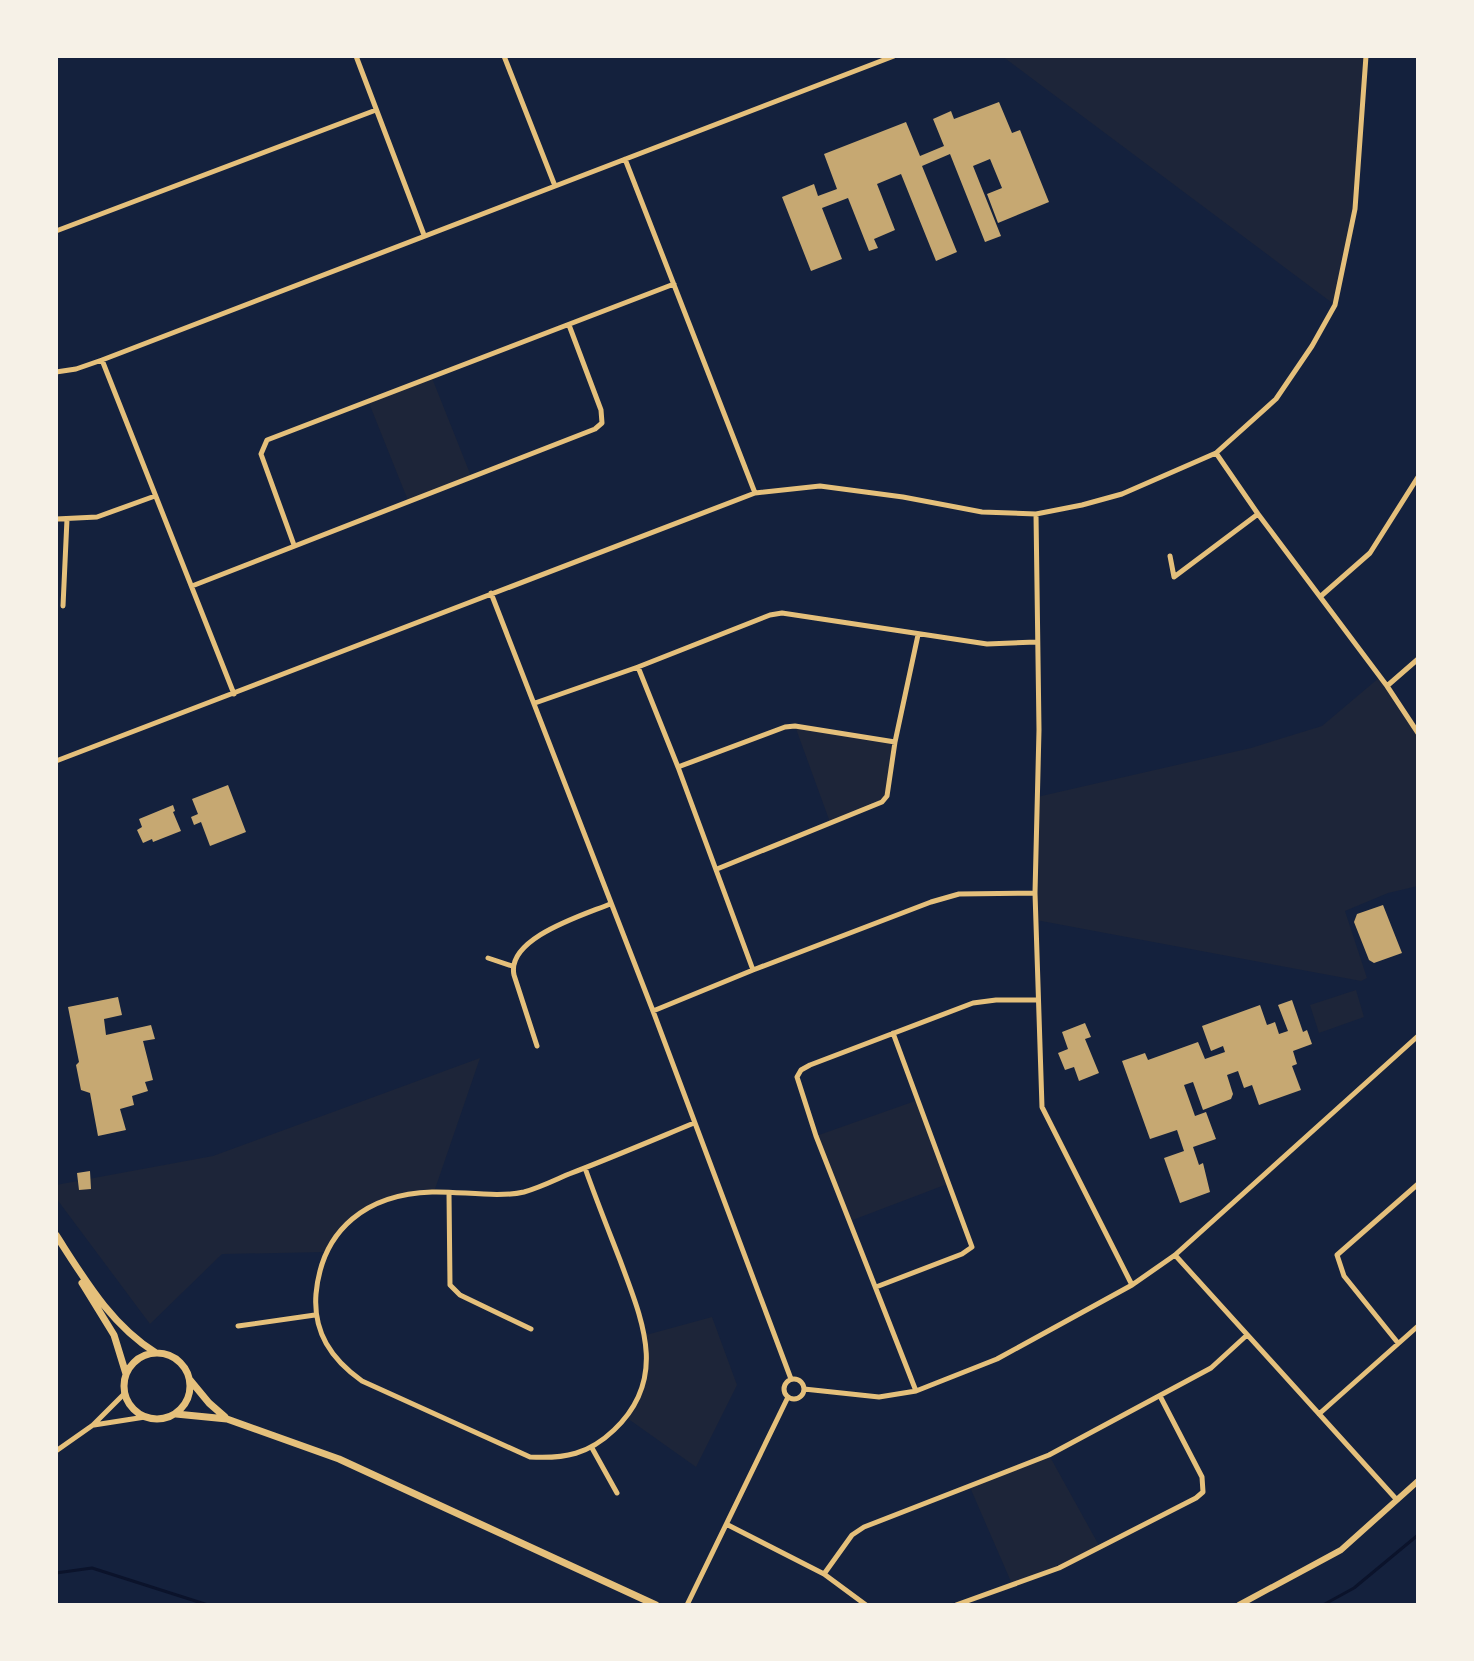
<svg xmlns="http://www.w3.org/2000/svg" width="1474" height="1661" font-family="Figtree,sans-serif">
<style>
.green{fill:#1d2539}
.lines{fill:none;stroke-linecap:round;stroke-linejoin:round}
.stream{stroke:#0b132b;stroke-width:3}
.building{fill:#c6a872}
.minor{stroke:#e5c07b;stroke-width:5}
.tertiary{stroke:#e5c07b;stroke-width:6}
.primary{stroke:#e5c07b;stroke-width:7}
</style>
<rect width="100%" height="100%" fill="#14213d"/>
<path class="green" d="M1002,56H1366L1355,209L1335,305Z
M432,378L471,476L409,503L369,403Z
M1380,677L1418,733V886L1388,893L1345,911L1367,978L1361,981L1036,920L1037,797L1251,748L1322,726Z
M795,726L895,742L887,796L882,802L831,825Z
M1356,990L1364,1017L1319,1033L1310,1005Z
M480,1058L434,1192L384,1199L349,1221L327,1252L222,1254L150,1324L56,1198V1185L213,1156Z
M918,1100L950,1183L850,1221L816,1136Z
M712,1317L737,1385L696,1467L627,1418L645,1379L646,1335Z
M1049,1455L1101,1549L1059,1568L1012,1584L969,1485Z"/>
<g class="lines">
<path class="stream" d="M56,1573L92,1568L208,1605
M1323,1605L1354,1588L1418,1535"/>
</g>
<path class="building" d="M999,102L1012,133L1020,130L1049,202L998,223L987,194L1002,188L990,159L973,166L1001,236L985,242L950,154L922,166L957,252L936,261L901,174L877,184L895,230L874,239L878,248L869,251L848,198L822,208L842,259L811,271L782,197L814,184L818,196L837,189L824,154L906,122L920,156L944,146L933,119L951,111L954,119Z
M228,785L246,832L210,846L201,822L194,825L191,817L198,814L192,799Z
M173,805L175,811L173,812L181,831L153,842L152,839L143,843L137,830L142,827L139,819Z
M1383,905L1402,953L1374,963L1369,960L1354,922L1357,914Z
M118,997L122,1015L104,1019L106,1035L151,1025L155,1039L143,1041L153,1080L145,1082L148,1091L132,1096L134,1105L120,1109L126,1130L98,1136L90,1093L81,1090L76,1065L79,1062L68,1007Z
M1292,1000L1303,1032L1307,1030L1312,1044L1293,1051L1297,1064L1292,1066L1301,1090L1259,1105L1252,1085L1244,1088L1238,1071L1227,1075L1233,1094L1231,1099L1203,1110L1193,1082L1184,1085L1195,1116L1206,1112L1216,1139L1193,1147L1199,1165L1203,1163L1210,1192L1180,1203L1164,1158L1184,1151L1177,1130L1150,1139L1122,1061L1145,1053L1148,1060L1198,1042L1205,1059L1225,1052L1223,1046L1211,1051L1202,1026L1260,1005L1267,1025L1275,1022L1279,1034L1288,1031L1278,1005Z
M1085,1023L1091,1037L1085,1039L1099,1073L1079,1081L1074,1067L1065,1070L1058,1053L1068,1049L1062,1032Z
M90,1171L91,1189L79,1190L77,1173Z"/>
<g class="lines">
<path class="minor" d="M356,56L424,235
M504,56L555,186
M625,159L755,493
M56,231L376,110
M102,360L234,694
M56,372L76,369L102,360L894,56
M1216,453L1258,514L1387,686L1418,733
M1036,514L1039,730L1035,893L1042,1107L1132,1285
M56,519L97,517L155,496
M294,545L261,454L267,440L674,284
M1170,556L1174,577L1258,514
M192,586L595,429L602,423L601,410L569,325
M491,593L653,1011L791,1379
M1321,596L1370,553L1418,477
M63,606L67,519
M638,667L678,767L753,970
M1387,686L1418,659
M535,703L638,667L770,615L782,613L987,644L1036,642
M56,761L755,493L820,486L903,497L982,512L1036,514L1082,505L1122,494L1216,453L1276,399L1312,346L1335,305L1355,209L1366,56
M678,767L785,727L795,726L895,742
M717,869L882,802L887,796L895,742L918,635
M488,958L512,966
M653,1011L753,970L931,902L959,894L1034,893
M537,1046L514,975C506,938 584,915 610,904
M585,1168C596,1199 608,1229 620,1260C642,1320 669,1378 614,1430C589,1454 565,1459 530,1457L362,1381C331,1359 313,1332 316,1294C322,1228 368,1194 432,1192C458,1191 499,1198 524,1192C539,1188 555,1180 569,1174C611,1158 653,1140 694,1123
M449,1193L450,1285L460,1295L531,1329
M1175,1255L1397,1500
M876,1287L962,1254L972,1247L893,1033
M238,1326L315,1315
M1398,1343L1344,1276L1337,1255L1418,1184
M784 1389a10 10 0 1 1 20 0a10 10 0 1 1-20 0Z
M804,1389L879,1397L916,1391L997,1359L1132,1285L1175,1255L1418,1036
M916,1391L816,1136L797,1077L801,1070L810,1065L973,1003L996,1000H1037
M1319,1414L1418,1326
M94,1425L145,1417
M592,1448L617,1493
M56,1451L93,1425L125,1393
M728,1525L824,1574L866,1605
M824,1574L852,1535L864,1527L1049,1455L1211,1368L1247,1335
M687,1605L788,1397
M956,1605L1059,1568L1196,1498L1203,1492L1202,1477L1160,1396"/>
<path class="tertiary" d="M1239,1605L1341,1550L1418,1481"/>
<path class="primary" d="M56,1235C85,1280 111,1325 156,1353
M82,1283L114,1335L126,1374
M124 1386a33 33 0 1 1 66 0a33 33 0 1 1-66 0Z
M190,1380L209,1403L225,1417
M176,1414L227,1419L339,1459L656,1605"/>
</g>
<rect width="1474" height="1661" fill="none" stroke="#f6f1e7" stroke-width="116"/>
</svg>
